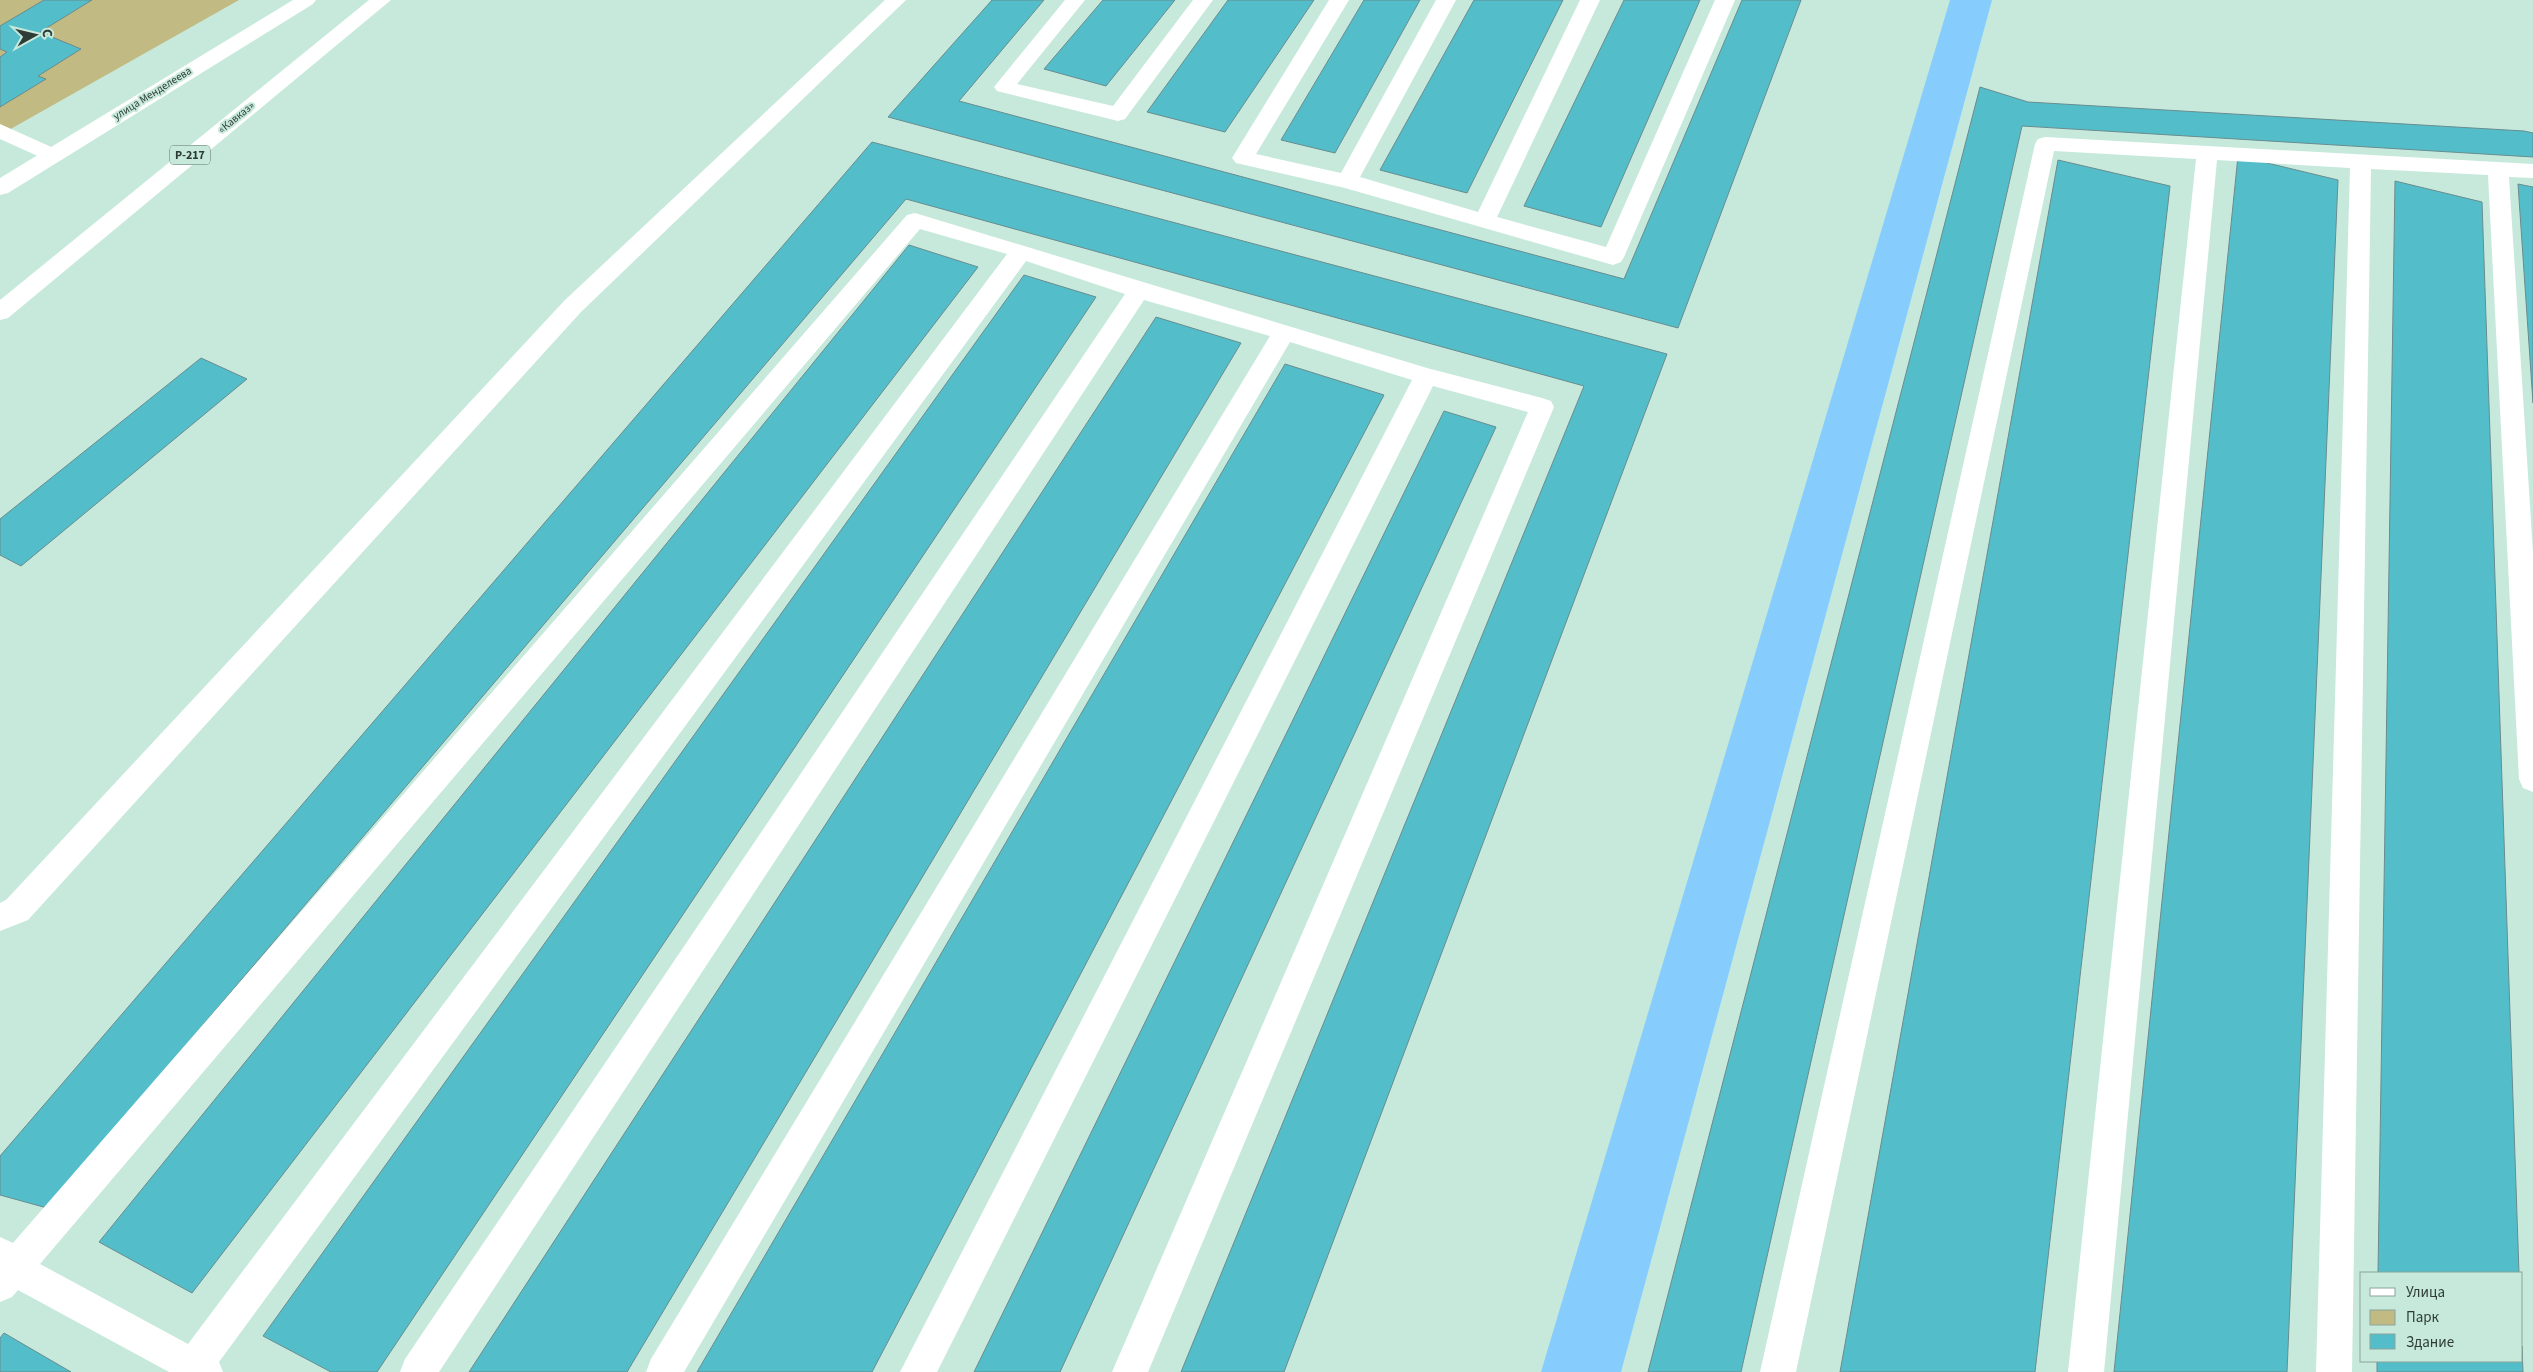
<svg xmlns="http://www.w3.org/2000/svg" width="2533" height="1372" font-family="'Source Sans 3',sans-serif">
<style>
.green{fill:#c1ba82}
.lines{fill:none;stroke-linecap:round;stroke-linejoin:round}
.canal{fill:#86cdfd;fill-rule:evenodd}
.building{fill:#53bec9;stroke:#688c8f}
.minor{fill:#fff;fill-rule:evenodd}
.major{fill:#fff;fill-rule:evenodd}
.highway{fill:#fff;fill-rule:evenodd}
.labels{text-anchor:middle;stroke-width:4;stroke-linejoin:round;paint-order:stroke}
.far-street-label{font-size:11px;fill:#2e3c37;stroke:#c7e9dc}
.shield{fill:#c7e9dc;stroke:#5c7068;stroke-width:1}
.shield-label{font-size:12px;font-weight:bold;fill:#2e3c37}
</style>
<rect width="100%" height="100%" fill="#c7e9dc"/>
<path class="green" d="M0,0H239L0,135Z"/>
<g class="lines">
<path class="canal" d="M1950,0H1992L1621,1372H1541Z"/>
</g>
<path class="building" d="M44,0H92L40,32L81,49L38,76L46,79L0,107V57L7,52L0,49V26Z
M992,0H1044L959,101L1624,279L1742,0H1801L1678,328L888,117Z
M1103,0H1175L1106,86L1044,69Z
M1228,0H1314L1225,132L1147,112Z
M1364,0H1420L1335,153L1281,140Z
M1474,0H1563L1467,193L1380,170Z
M1624,0H1700L1601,227L1524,206Z
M1980,87L2028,102L2524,131L2533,133V157L2022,126L1741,1372H1648Z
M872,142L1667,354L1284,1372H1181L1584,386L906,199L47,1208L0,1195V1156Z
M2238,156L2338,180L2287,1372H2114Z
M2058,160L2170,186L2035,1372H1840Z
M2395,181L2482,202L2519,1273H2378Z
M2518,184L2533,187V403Z
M909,245L978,267L192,1293L99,1242Z
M1024,275L1096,297L377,1372H331L263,1336Z
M1156,317L1241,343L627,1372H469Z
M201,358L247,379L21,566L0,555V519Z
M1285,364L1384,395L872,1372H697Z
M1444,411L1496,427L1060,1372H974Z
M4,1333L71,1372H0V1338Z
M2522,1346L2523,1372H2377V1361H2522Z"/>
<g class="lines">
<path class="minor" d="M885,0H906L581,312L28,920L0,931V903L6,900L565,300Z
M1065,0H1085L1017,84L1113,106L1193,0H1213L1125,119L1118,121L997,91L994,87Z
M1329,0H1349L1256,154L1341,173L1436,0H1456L1360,177L1478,212L1580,0H1600L1497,217L1606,247L1715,0H1735L1624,257L1621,262L1613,265L1345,188L1236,163L1232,158Z
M0,124L58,150L62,155L58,160L51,162L0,139Z
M2045,137L2533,164V178L2509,177L2533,553V792L2523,788L2519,779L2488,175L2371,169L2352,1372H2316L2350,168L2217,160L2104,1372H2068L2196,159L2054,151L1796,1372H1760L2035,144L2038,139Z
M915,213L1427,368L1542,398L1551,401L1554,407L1148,1372H1112L1528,412L1433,386L937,1372H900L1412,380L1290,342L684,1372H646L651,1359L1270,336L1144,300L439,1372H400L405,1359L1125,294L1026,261L219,1362L223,1372H169L18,1290L12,1297L0,1302V1237L13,1243L907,215ZM920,229L1007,254L188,1344L40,1264Z"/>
<path class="major" d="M293,0H316L313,4L8,193L0,195V178Z"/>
<path class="highway" d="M369,0H391L8,318L0,320V300Z"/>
</g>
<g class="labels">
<g class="far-street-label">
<text transform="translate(152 93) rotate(-32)" y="4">улица Менделеева</text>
<text transform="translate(236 117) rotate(-39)" y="4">«Кавказ»</text>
</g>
<rect class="shield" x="170" y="145.5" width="40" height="19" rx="4"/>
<g class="shield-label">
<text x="190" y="159">Р-217</text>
</g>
</g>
<rect x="2360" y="1272" width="162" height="90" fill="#c7e9dc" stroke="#8aa49a"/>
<rect x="2370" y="1288" width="25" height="8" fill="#ffffff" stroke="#8aa49a"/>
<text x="2406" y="1297" font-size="15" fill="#2e3c37">Улица</text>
<rect x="2370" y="1310" width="25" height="15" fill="#c1ba82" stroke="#8aa49a"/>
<text x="2406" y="1322" font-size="15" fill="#2e3c37">Парк</text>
<rect x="2370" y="1334" width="25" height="15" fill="#53bec9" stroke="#8aa49a"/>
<text x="2406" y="1347" font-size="15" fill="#2e3c37">Здание</text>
<g transform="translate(35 35) rotate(82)" stroke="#c7e9dc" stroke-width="4" paint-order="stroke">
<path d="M0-4L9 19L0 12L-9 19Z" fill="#2e3c37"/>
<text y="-8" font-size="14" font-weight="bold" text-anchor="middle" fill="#2e3c37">С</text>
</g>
</svg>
